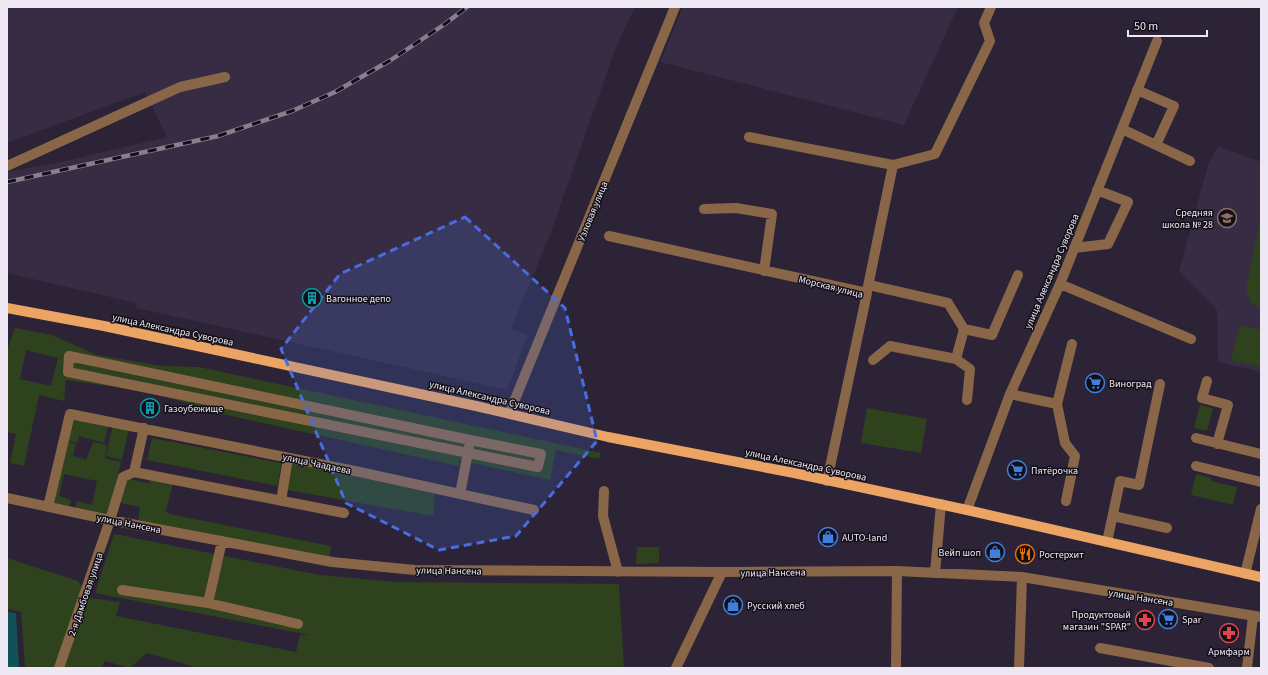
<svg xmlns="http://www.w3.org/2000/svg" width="1268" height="675" font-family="'Source Sans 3',sans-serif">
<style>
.built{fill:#372c43}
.green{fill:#2e421e;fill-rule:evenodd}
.water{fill:#105257}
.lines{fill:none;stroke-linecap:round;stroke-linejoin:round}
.minor{stroke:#896648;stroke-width:10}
.major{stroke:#eba463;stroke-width:10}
.rail-casing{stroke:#867f8f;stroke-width:4.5}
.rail{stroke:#120f17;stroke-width:3;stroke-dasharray:9;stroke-linecap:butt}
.marked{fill:#476dde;fill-opacity:0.2;stroke:#476dde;stroke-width:3;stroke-dasharray:8 5;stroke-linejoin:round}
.labels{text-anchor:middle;stroke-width:3;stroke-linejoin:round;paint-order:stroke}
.street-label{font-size:10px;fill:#ede8f4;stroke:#120f17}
.poi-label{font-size:10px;fill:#ede8f4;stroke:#120f17;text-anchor:start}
</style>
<rect width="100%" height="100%" fill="#2c2336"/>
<path class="built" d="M7,7H635L616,47L550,235L511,329L528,335L507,390L136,308V303L7,273V172L61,162L167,137L145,92L7,143Z
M683,7H958L904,125L660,62Z
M1218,146L1261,162V372L1218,362L1217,310L1179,271L1208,165Z"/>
<path class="green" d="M1261,214V310L1251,302L1246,289Z
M1240,325L1261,330V367L1231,360Z
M15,328L52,335L97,355L162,366L199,367L601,453L599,459L556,450L550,480L459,460V466L222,414L170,398L136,390L66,380L64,401L39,395L24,466L10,463L16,434L7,432V350ZM26,350L58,358L51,386L20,379Z
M1200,405L1213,408L1207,431L1194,428Z
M867,408L927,419L921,453L861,443Z
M71,416L109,423L104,443L79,436L77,443L65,440Z
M113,424L129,428L122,460L106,456Z
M152,438L281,463L278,486L147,460Z
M65,441L76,444L73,456L86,460L93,442L107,445L105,458L121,462L108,517L75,510L77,501L92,505L97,481L64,474L59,496L71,500L69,508L50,505Z
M291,462L435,494L433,516L287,490Z
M127,474L133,475L132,480L149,483L150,479L173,483L166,511L169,514L331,546L329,558L138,522L140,507L120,503Z
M1196,474L1211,478V481L1237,487L1233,505L1191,495Z
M114,534L320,575L397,582L619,584L624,668H192L191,666L147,653L130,668L105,661L102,668H25L21,612L7,609V558L78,581L91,598L120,602L116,616L296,652L300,635H309L95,593Z
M637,547H659V563L636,564Z"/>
<path class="water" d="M7,612L16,613L19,668H7Z"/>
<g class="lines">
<path class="minor" d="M1137,90L1174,106L1156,145
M1122,129L1190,161
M749,137L893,165L935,154L990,41L984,23L991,7
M7,166L180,87L225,77
M704,209L736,208L772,214L764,271
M609,236L867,293L827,481
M1074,248L1108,244L1128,202L1097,190
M1060,284L1191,339
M869,285L948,303L964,329L956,359L970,369L967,400
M867,291L893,165
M964,329L992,335L1018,275
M69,356L470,440L541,454L538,467L68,372Z
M873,360L890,346L956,359
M1207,381L1202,398L1228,405L1217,444
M1010,394L1057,404L1065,443L1075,456L1066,501
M1057,404L1072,344
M509,414L675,7
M1196,438L1261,454
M1196,466L1261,482
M134,472L144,428
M604,491L603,516L618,572
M460,494L469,447
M7,498L110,520L332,562L415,570L722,572L897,571L1022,577L1261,617
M281,501L288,458
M48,507L70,414L355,471L534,510
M967,510L1010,394L1060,284L1157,41
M1113,516L1167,528
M1107,542L1120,481L1139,485L1160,384
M935,573L941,504
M1245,574L1261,509
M122,590L208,603L222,541
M208,603L298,624
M1100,648L1209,668
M59,668L110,520L123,477L134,472L344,513
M676,668L722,572
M896,668L897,571
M1019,668L1022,577
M1247,668L1253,616"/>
<path class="major" d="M7,308L104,326L476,406L608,437L794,473L967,510L1261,577"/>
<defs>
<path id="rail" d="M7,182L218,136L292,111L335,92L391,60L445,24L467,7"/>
</defs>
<use href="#rail" class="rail-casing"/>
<use href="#rail" class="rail"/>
</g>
<path class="marked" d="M465,217L565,308L597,441L516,536L439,550L346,503L281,349L340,274Z"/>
<defs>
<symbol id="school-ring" viewBox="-11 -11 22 22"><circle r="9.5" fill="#120f17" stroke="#8d6e63" stroke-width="1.5"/><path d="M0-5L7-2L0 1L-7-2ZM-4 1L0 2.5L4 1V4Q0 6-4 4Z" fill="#8d6e63"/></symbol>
<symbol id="building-ring" viewBox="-11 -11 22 22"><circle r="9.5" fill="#120f17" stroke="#0f9aa8" stroke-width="1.5"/><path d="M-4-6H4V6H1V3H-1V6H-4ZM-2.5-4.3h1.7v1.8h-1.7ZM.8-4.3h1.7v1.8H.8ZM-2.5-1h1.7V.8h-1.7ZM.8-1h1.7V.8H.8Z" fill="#0f9aa8"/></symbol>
<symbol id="supermarket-ring" viewBox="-11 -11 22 22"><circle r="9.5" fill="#120f17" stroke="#3f7fe0" stroke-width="1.5"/><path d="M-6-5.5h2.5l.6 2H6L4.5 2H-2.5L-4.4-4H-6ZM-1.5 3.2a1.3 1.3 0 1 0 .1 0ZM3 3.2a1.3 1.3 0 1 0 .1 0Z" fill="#3f7fe0"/></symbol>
<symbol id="shop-ring" viewBox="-11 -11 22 22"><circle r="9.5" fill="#120f17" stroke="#3f7fe0" stroke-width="1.5"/><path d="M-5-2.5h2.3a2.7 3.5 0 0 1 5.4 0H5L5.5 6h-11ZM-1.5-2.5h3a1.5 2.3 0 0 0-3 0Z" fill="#3f7fe0"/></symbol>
<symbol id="restaurant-ring" viewBox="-11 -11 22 22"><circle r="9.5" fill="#120f17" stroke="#e8710a" stroke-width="1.5"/><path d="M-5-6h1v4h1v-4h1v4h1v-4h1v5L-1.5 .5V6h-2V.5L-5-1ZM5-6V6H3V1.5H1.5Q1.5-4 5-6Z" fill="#e8710a"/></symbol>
<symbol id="pharmacy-ring" viewBox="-11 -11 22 22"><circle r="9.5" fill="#120f17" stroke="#e0444e" stroke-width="1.5"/><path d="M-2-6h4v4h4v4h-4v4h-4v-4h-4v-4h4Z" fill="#e0444e"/></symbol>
</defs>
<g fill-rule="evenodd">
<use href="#school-ring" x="1216" y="207" width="22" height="22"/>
<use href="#building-ring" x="301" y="287" width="22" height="22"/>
<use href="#supermarket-ring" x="1084" y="372" width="22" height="22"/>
<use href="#building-ring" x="139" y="397" width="22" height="22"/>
<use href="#supermarket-ring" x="1006" y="459" width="22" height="22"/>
<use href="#shop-ring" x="817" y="526" width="22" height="22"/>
<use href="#shop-ring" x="984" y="541" width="22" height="22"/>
<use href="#restaurant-ring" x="1014" y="543" width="22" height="22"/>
<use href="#shop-ring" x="722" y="594" width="22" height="22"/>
<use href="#supermarket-ring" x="1157" y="608" width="22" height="22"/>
<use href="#pharmacy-ring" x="1134" y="609" width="22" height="22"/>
<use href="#pharmacy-ring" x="1218" y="622" width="22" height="22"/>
</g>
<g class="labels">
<g class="street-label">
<text transform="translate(592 211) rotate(-68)" y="4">Узловая улица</text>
<text transform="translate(1051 271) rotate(-67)" y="4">улица Александра Суворова</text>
<text transform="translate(831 286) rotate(14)" y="4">Морская улица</text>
<text transform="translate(173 329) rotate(12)" y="4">улица Александра Суворова</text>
<text transform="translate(490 397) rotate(13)" y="4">улица Александра Суворова</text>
<text transform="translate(317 463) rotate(12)" y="4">улица Чаадаева</text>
<text transform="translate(806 464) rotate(12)" y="4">улица Александра Суворова</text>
<text transform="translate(129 523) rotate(11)" y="4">улица Нансена</text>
<text transform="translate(449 570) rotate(1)" y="4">улица Нансена</text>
<text transform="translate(773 572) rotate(-1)" y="4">улица Нансена</text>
<text transform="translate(85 594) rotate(-71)" y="4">2-я Дамбовая улица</text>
<text transform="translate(1141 597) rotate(9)" y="4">улица Нансена</text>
</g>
<g class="poi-label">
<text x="1213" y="216" text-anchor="end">Средняя<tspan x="1213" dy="12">школа № 28</tspan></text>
<text x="326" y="302">Вагонное депо</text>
<text x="1109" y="387">Виноград</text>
<text x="164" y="412">Газоубежище</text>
<text x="1031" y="474">Пятёрочка</text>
<text x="842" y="541">AUTO-land</text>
<text x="981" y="556" text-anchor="end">Вейп шоп</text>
<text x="1039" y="558">Ростерхит</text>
<text x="747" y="609">Русский хлеб</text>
<text x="1131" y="618" text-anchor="end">Продуктовый<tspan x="1131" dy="12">магазин "SPAR"</tspan></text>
<text x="1182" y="623">Spar</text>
<text x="1229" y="655" text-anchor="middle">Армфарм</text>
</g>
</g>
<rect width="1268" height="675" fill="none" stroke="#ede8f4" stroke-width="16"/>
<path d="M1128 30v6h79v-6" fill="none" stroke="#ede8f4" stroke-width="2"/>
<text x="1134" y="30" font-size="12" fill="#ede8f4" stroke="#120f17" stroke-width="3" paint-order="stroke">50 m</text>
</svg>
